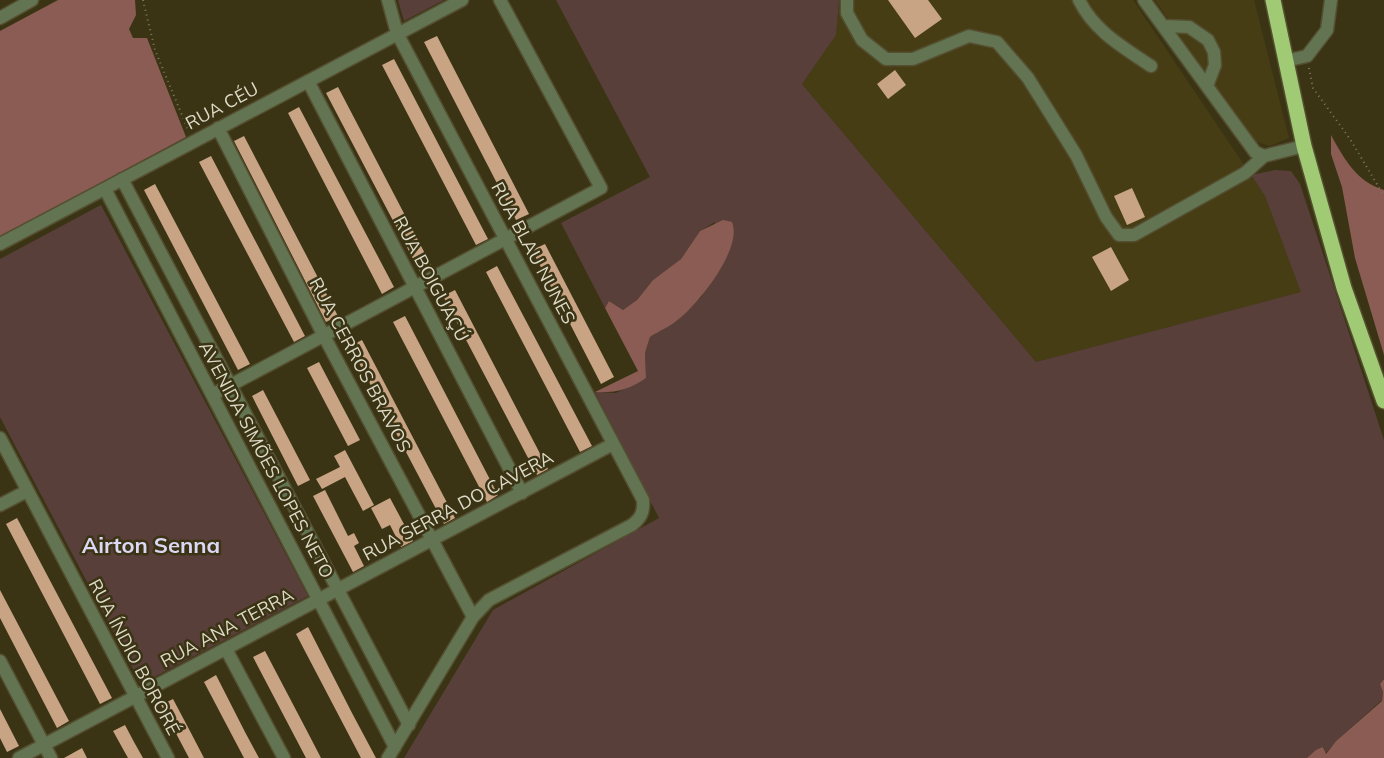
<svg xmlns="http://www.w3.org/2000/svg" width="1384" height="758" font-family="Mulish,sans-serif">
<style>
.built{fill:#463d15}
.green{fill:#593f3a}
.forest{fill:#8a5c54}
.building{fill:#c8a484}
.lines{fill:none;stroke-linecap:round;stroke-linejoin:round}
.minor-casing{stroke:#554f31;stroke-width:15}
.highway-casing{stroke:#554f31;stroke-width:18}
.path{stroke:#7f795f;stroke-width:2;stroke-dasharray:1 4;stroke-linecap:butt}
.minor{stroke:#627452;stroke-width:12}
.highway{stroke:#a1ca75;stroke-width:15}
.labels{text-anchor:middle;stroke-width:5;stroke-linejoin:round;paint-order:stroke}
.street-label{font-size:18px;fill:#dddac8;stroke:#3b3414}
.district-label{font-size:22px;font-weight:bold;fill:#dcd7f5;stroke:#3b3414}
</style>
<rect width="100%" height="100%" fill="#3b3414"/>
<path class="built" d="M839,0H1133L1265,196L1302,292L1036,362L802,84L836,35Z
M1155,0H1254L1289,138L1270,146L1251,140Z"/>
<path class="green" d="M398,0H444L404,21Z
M556,0H839L836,35L802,84L1036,362L1301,292L1265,196L1251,175L1275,170L1291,171L1300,184L1384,440V679L1380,684L1383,692L1382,700L1336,741L1325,754L1324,747L1307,758H404L493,610L659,518L595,392L616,393L646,378L645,353L650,337L678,320L702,296L715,222L700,231L681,259L653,280L637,300L623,310L609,301L605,308L561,223L650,177Z
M101,205L308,596L141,684L0,417V259Z"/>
<path class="forest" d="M58,0H135L136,15L129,29L133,38H147L186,137L0,237V31Z
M1331,135C1344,159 1357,182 1384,190V355L1355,258L1342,187L1331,154Z
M723,220L732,222C743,248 699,303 679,319C671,326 659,331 650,337L645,353L646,378C628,390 616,393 595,392L638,371L605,308L609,301L623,310L637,300L653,280L681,259L700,231Z
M1384,679V758H1307L1316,750L1323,747L1326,754L1336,741L1382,701L1383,692L1380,684Z"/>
<path class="building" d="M888,0H928L942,19L915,38Z
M437,36L529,214L516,220L424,42Z
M394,59L488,239L476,245L382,65Z
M895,70L906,85L888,99L877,84Z
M338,87L432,267L421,274L326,93Z
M299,107L394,287L382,294L288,113Z
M244,136L338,316L326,322L234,141Z
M211,156L305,336L294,342L199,162Z
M155,184L250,364L238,370L144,190Z
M1132,188L1145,217L1127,225L1114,196Z
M545,244L614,377L601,384L532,250Z
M1111,247L1129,280L1111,291L1092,257Z
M497,266L592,446L580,452L486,272Z
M455,290L548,469L537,475L443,296Z
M405,316L498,495L487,502L393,322Z
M362,340L455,518L444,524L350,346Z
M319,362L360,440L348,446L307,368Z
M263,390L310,480L298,486L252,396Z
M345,450L374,505L363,511L345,477L322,489L316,479L340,467L334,456Z
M325,490L348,536L354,533L359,543L354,546L364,566L353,572L313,496Z
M390,498L413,541L401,547L390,525L382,529L371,508Z
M17,518L112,698L100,704L6,524Z
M0,590L69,721L57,728L0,618Z
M308,627L352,713L376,758H361L296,634Z
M265,651L307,731L321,758H306L253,657Z
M216,675L245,732L259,758H244L204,682Z
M173,699L191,733L204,758H189L161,705Z
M0,709L19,746L7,752L0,738Z
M125,725L134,742L143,758H128L113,731Z
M82,748L87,758H64Z"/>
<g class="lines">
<defs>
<path id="minor" d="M388,0L397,33L643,500C644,512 641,518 632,525L489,600L473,617L388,758
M847,0V13L862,40L886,59H913L969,36L997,42L1028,78L1076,155L1106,217L1119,235H1134L1245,173L1264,156
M1079,0C1094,31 1123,47 1151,66
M1144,0L1255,152L1264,156L1304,146
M0,18L32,0
M1163,26L1189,27L1208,40L1214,52L1215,65L1207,86
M1285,61L1307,56L1327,30L1331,0
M308,81L522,493
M218,128L324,336L473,617
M122,179L409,725
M105,189L395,747
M0,244L462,0
M212,395L601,188L500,0
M0,438L168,758
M0,505L27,491
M226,649L284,758
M0,661L51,758
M19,758L613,444"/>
<path id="highway" d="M1273,0L1304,146L1344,288L1384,401"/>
</defs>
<use href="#minor" class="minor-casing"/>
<use href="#highway" class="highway-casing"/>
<path class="path" d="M143,0L155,50L189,132
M1309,68L1313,88L1350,139L1384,196"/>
<use href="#minor" class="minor"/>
<use href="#highway" class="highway"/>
</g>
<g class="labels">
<g class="street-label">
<text transform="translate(222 106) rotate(-28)" y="6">RUA CÉU</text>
<text transform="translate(533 253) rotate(62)" y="6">RUA BLAU NUNES</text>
<text transform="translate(431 279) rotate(62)" y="6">RUA BOIGUAÇÚ</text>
<text transform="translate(360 365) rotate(62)" y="6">RUA CERROS BRAVOS</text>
<text transform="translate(266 460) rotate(62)" y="6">AVENIDA SIMÕES LOPES NETO</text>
<text transform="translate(458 506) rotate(-28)" y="6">RUA SERRA DO CAVERA</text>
<text transform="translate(227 628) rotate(-28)" y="6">RUA ANA TERRA</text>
<text transform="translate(134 657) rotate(62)" y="6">RUA ÍNDIO BORORÉ</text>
</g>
<g class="district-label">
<text x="151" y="553">Airton Senna</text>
</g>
</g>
</svg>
